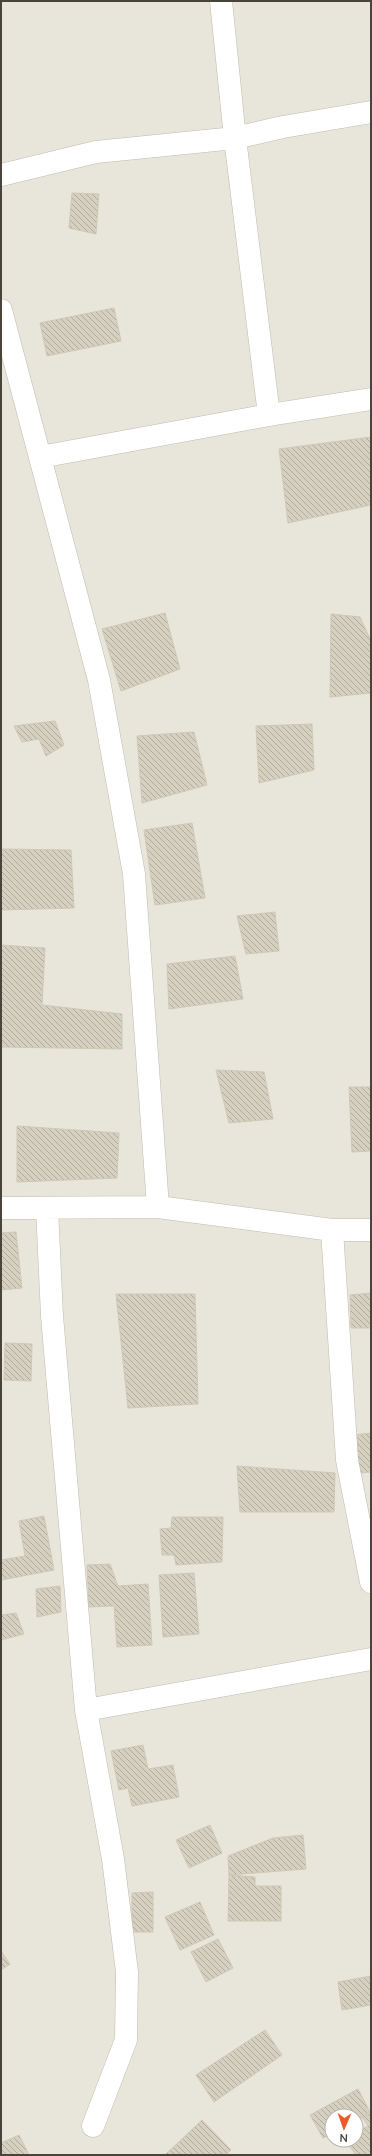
<svg xmlns="http://www.w3.org/2000/svg" width="372" height="2156" font-family="Mulish,sans-serif">
<style>
.residential{fill:#e8e5da;fill-rule:evenodd}
.building{fill:url(#building-back-hatch);stroke:#d0c8b5}
.lines{fill:none;stroke-linecap:round;stroke-linejoin:round}
.minor-casing{stroke:#c0bbae;stroke-width:23}
.minor{stroke:#fff;stroke-width:22}
</style>
<defs>
<pattern id="building-back-hatch" width="6" height="6" patternUnits="userSpaceOnUse"><rect width="6" height="6" fill="#d6d0c1"/><path d="M-1 5l2 2M0 0l6 6M5-1l2 2" fill="none" stroke="#b0aa9e"/></pattern>
</defs>
<rect width="100%" height="100%" fill="#f5f3eb"/>
<path class="residential" d="M1,1H371V2155H1ZM332,2116H356V2140H332Z"/>
<path class="building" d="M72,193L99,194L96,234L69,228Z
M114,308L121,341L47,356L40,323Z
M371,437V505L288,523L279,449Z
M165,613L180,669L121,691L102,629Z
M331,614L360,617L371,641V693L330,697Z
M55,721L64,745L46,756L39,739L22,742L14,726Z
M312,724L314,770L259,783L256,726Z
M194,732L207,785L142,803L137,736Z
M192,823L205,898L155,905L144,830Z
M1,849L71,850L74,908L1,910Z
M275,912L279,951L246,954L237,916Z
M1,945L45,948L42,1005L122,1014V1049L1,1047Z
M235,956L243,999L169,1009L167,964Z
M216,1070L264,1072L273,1119L229,1123Z
M349,1087H371V1151L352,1152Z
M17,1126L119,1133L117,1178L17,1182Z
M16,1232L22,1288L1,1290V1233Z
M371,1293V1328H351L350,1295Z
M116,1294H195L198,1404L128,1408Z
M5,1343L32,1344L31,1381L4,1380Z
M371,1433V1472L359,1473L354,1435Z
M237,1466L335,1473L334,1512H240Z
M44,1516L54,1570L1,1580V1560L25,1556L19,1521Z
M172,1517H223L222,1562L176,1565L174,1555H162L160,1529L171,1528Z
M110,1564L118,1586L148,1584L152,1645L117,1647L114,1606L89,1607L87,1565Z
M194,1573L199,1634L163,1637L159,1575Z
M60,1586L61,1612L37,1617L36,1589Z
M16,1613L24,1634L1,1640V1615Z
M143,1745L148,1769L173,1765L179,1797L132,1806L128,1788L119,1790L111,1751Z
M210,1825L222,1853L189,1868L176,1840Z
M303,1835L306,1869L229,1875L228,1856L273,1838Z
M229,1875L255,1877V1886H281V1921H228Z
M153,1892V1932H132V1893Z
M200,1902L214,1935L180,1950L165,1917Z
M218,1939L233,1968L206,1982L191,1952Z
M1,1951L10,1964L1,1970Z
M371,1976V2005L342,2010L338,1982Z
M265,2030L282,2055L214,2102L196,2075Z
M358,2089L370,2112L356,2121V2116H332V2134L323,2138L310,2115Z
M371,2113V2155H356L345,2140H356V2132L368,2126L362,2117Z
M202,2120L231,2150L226,2155H165Z
M19,2135L29,2155H1V2143Z"/>
<g class="lines">
<defs>
<path id="minor" d="M221,1L235,138L269,415
M1,175L96,152L235,138L283,127L371,112
M1,310L99,680L134,874L158,1207
M40,457L269,415L371,399
M1,1208L158,1207L332,1230H371
M47,1208L52,1316L86,1710L113,1859L127,1972L126,2040L93,2126
M332,1230L347,1460L371,1582
M86,1710L371,1659"/>
</defs>
<use href="#minor" class="minor-casing"/>
<use href="#minor" class="minor"/>
</g>
<rect width="372" height="2156" fill="none" stroke="#494439" stroke-width="4"/>
<g transform="translate(344 2128) rotate(182)"><circle r="19" fill="#ffffff" stroke="#b6b4b0"/>
<path d="M0-3L7 15L0 10L-7 15Z" fill="#ed5a2a"/>
<text y="-6" font-size="11" font-weight="bold" text-anchor="middle" fill="#494439">N</text>
</g>
</svg>
